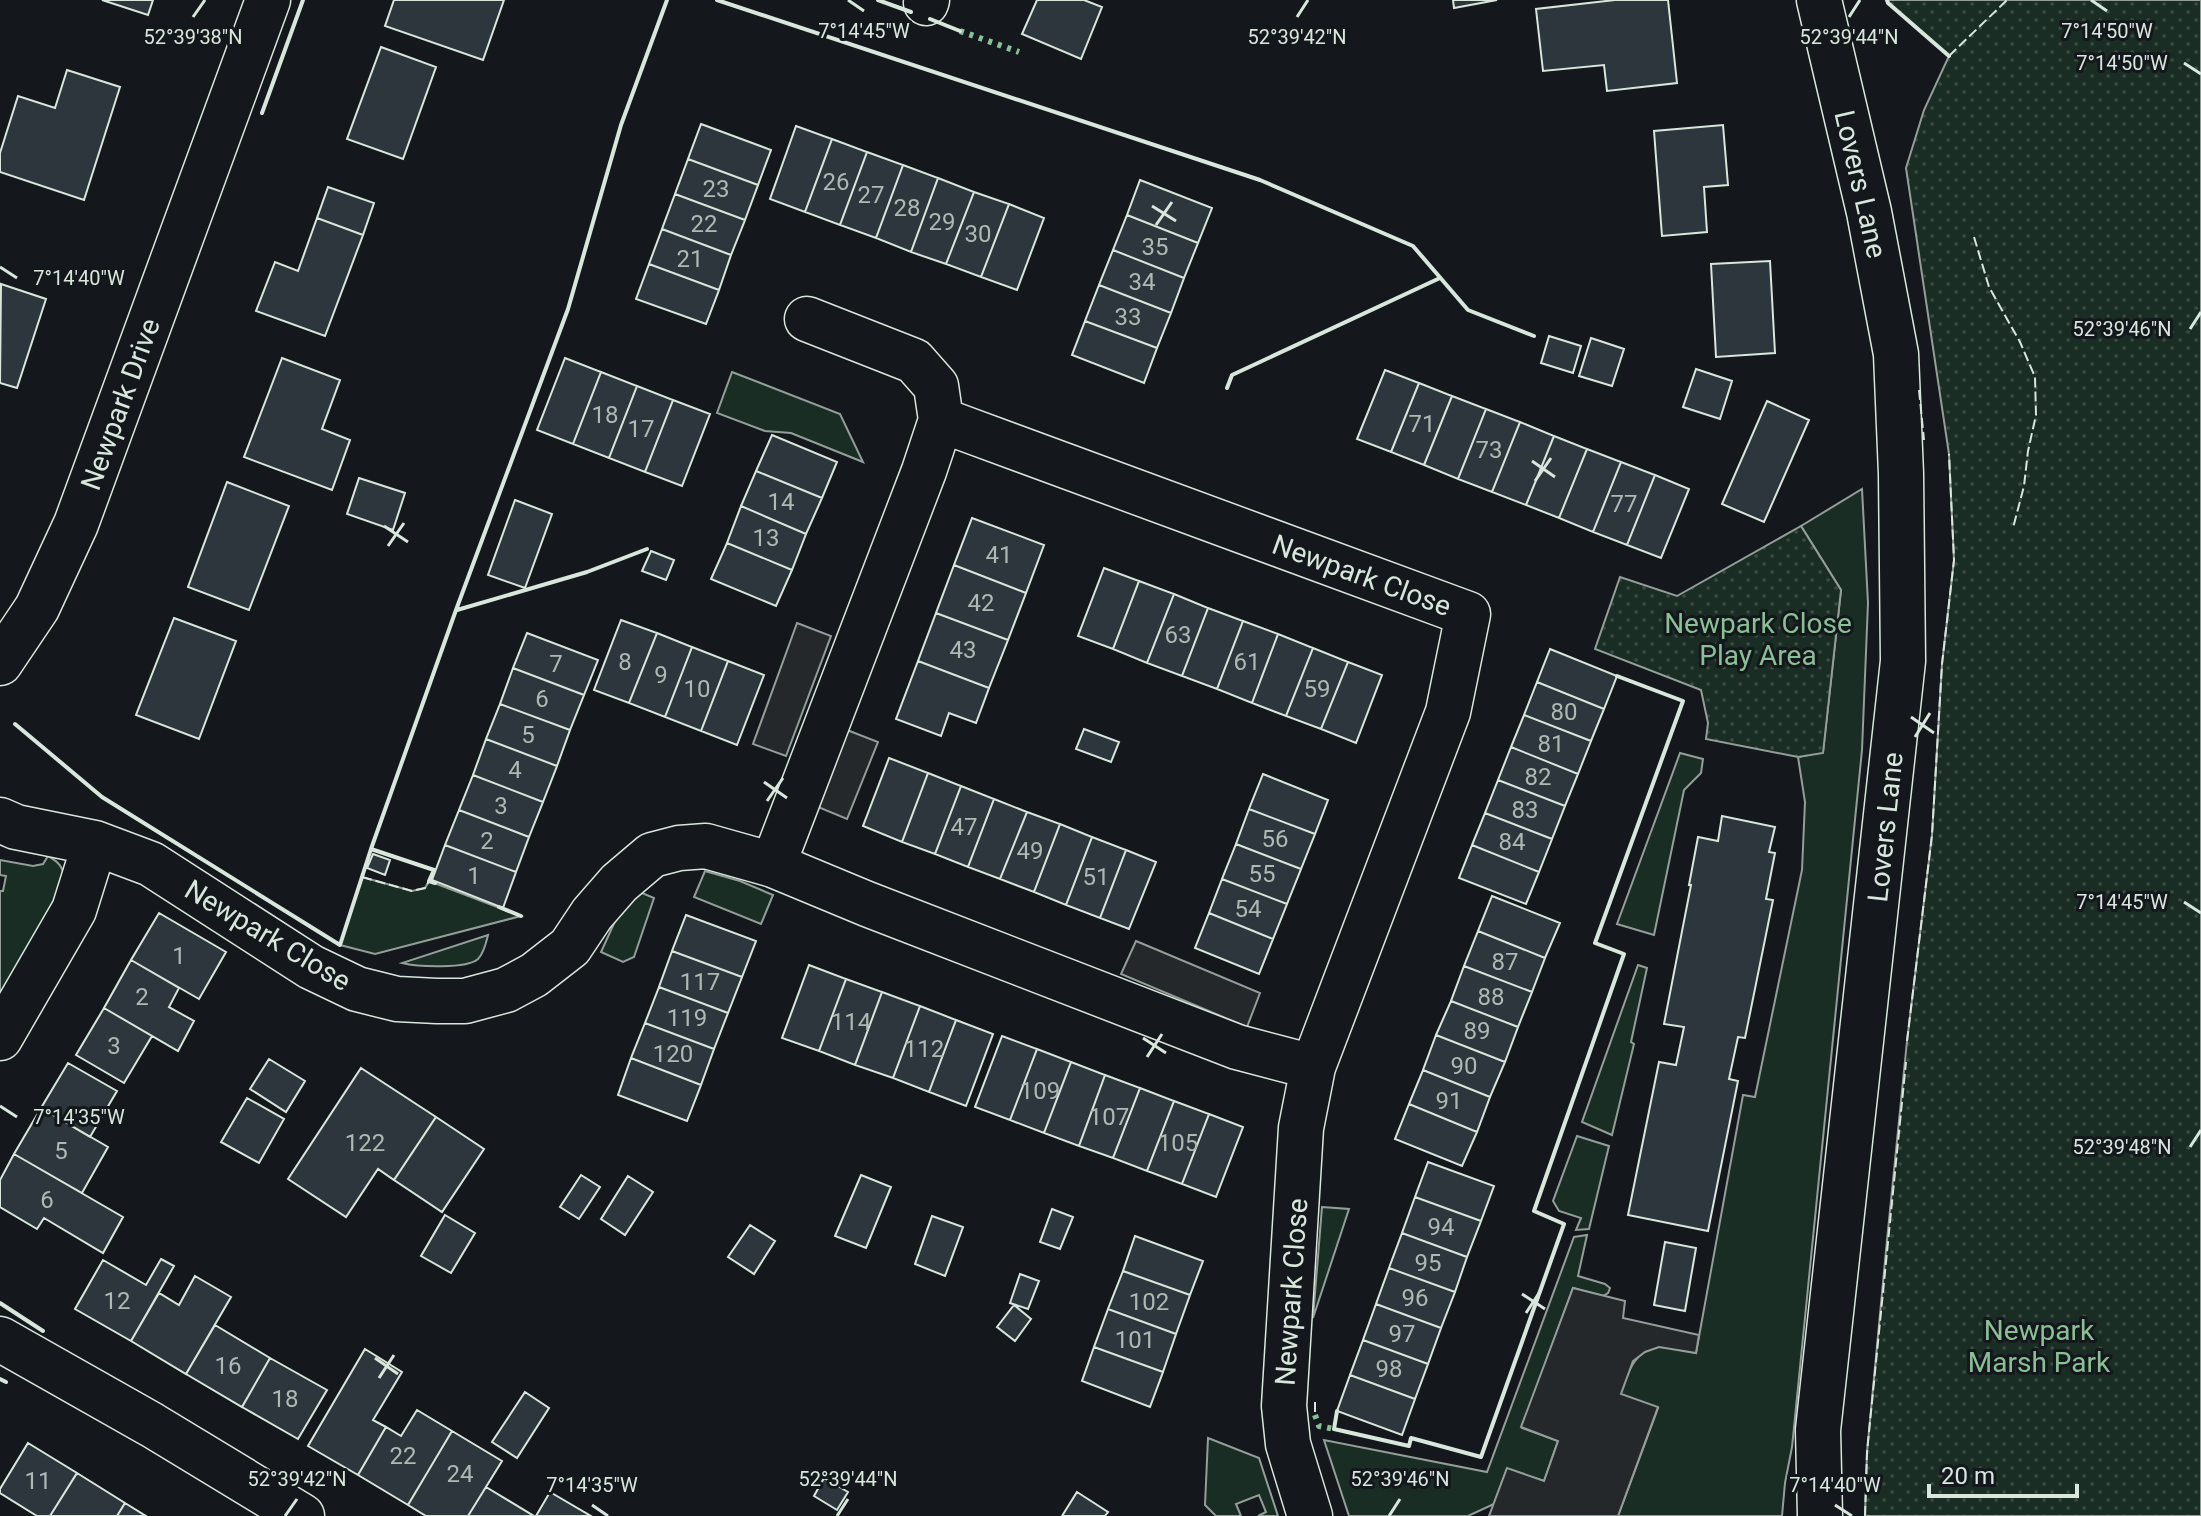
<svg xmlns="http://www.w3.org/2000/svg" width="2201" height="1516" font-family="Roboto,sans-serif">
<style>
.green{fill:#1a2d24;stroke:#939e99;stroke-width:2}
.park{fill:url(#park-dots);stroke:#939e99;stroke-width:2}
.parking{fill:#24282b;stroke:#939e99;stroke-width:2}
.building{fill:#2c363c;stroke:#d8e6dc;stroke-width:2}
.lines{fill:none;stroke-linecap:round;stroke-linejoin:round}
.minor-casing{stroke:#d8e6dc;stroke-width:47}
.tertiary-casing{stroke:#d8e6dc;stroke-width:47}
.minor{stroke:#14181c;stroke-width:44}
.tertiary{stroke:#14181c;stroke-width:44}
.hedge{stroke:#8ac095;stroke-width:6;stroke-dasharray:4 6;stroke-linecap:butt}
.fence{stroke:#d8e6dc;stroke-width:2;stroke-dasharray:10 4;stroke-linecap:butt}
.wall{stroke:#d8e6dc;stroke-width:4}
.ticks{fill:none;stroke:#d8e6dc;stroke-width:3}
.labels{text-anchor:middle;stroke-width:6;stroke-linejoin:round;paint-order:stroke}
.number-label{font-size:24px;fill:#adbab4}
.street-label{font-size:28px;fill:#d8e6dc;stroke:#14181c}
.park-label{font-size:28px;fill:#8ac095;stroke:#14181c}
.ticks-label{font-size:20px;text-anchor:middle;fill:#d8e6dc;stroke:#14181c;stroke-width:6;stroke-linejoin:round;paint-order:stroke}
</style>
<defs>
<pattern id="park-dots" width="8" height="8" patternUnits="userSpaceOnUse" patternTransform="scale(2)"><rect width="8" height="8" fill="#1a2d24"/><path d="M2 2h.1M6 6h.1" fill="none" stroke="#3b4b43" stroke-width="1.8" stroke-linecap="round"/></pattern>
</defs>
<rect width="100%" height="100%" fill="#14181c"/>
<path class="green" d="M732,372L840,414L863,462L791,433L765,431L717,413Z
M1862,489L1868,603L1862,750L1792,1447L1785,1483L1782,1516H1618L1658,1408L1620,1394C1628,1374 1633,1351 1658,1347C1669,1346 1684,1351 1696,1353L1743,1095L1755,1097L1802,870L1805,802L1798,757L1823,752L1841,590L1801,526Z
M1680,753L1703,759L1701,773L1684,790L1654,935L1617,924Z
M48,856C59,862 63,867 65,880L0,1001V891H3L6,876L0,875V860L33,866L43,864Z
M705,871L740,881L773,895L761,924L694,897Z
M362,877L412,891L425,888L429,881L521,916L375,954L340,945Z
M635,890L654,898L634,957L623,962L601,952L621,908Z
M488,935C486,943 484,953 478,959C467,969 418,967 402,963Z
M1638,965L1647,968L1631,1042L1634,1044L1612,1135L1582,1122Z
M1577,1136L1609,1146L1589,1229L1576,1230L1581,1218L1559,1211L1553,1201Z
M1322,1207L1349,1209L1313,1318Z
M1587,1235L1578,1276L1605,1284L1610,1288L1608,1293L1603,1296L1573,1288L1522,1428L1558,1441L1544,1481L1507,1469L1494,1504L1468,1516H1349L1324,1440L1487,1472L1574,1237Z
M1208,1438L1259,1458L1278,1516H1258L1266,1512L1259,1495L1236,1504L1241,1516H1216L1205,1505Z"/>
<path class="park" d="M1887,0H2201V1516H1865L1867,1452L1887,1240L1907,1041L1932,835L1942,664L1954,560L1949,454L1906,168L1924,110L1949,56L1888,3Z
M1801,526L1841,590L1823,753L1798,757L1706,739L1708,723L1701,690L1595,649L1620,577L1677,596Z"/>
<path class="parking" d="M797,623L831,636L786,756L753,744Z
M847,730L878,742L847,819L818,807Z
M1136,941L1260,993L1247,1027L1121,974Z
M1573,1288L1625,1301L1623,1318L1699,1335L1696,1353L1659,1347L1645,1352L1633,1361L1621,1394L1658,1407L1618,1516H1489L1507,1468L1544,1481L1558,1441L1521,1427Z"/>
<path class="building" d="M102,0H153L148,15Z
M394,0H504L483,60L385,26Z
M1037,0H1084L1102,7L1081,59L1022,34Z
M1453,0H1497L1454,8Z
M1615,0H1668L1677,83L1607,91L1604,65L1543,71L1536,9Z
M381,47L436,67L403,159L347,139Z
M67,70L120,87L84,200L0,172V153L18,96L55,108Z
M701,124L771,150L758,185L688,159Z
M1723,125L1728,185L1704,187L1707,232L1662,236L1654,131Z
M796,126L832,139L805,212L770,199Z
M832,139L867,152L840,225L805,212Z
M867,152L903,165L876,238L840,225Z
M688,159L758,185L745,220L675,194Z
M903,165L938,178L911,252L876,238Z
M938,178L974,192L946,264L911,252Z
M1140,180L1212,208L1198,243L1127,215Z
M328,187L374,203L363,235L317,218Z
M974,192L1009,204L981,277L946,264Z
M675,194L745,220L731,255L662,229Z
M1009,204L1044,218L1017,290L981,277Z
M1127,215L1198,243L1184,278L1113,250Z
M317,218L363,235L325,336L256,311L275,262L298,271Z
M662,229L731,255L719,290L649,264Z
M1113,250L1184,278L1171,313L1099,285Z
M1770,261L1775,353L1716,357L1711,264Z
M649,264L719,290L706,324L636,299Z
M1,284L46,299L17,388L0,383Z
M1099,285L1171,313L1157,348L1085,321Z
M1085,321L1157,348L1144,383L1072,355Z
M1549,336L1581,346L1573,373L1541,363Z
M1591,338L1624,349L1612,386L1579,376Z
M282,358L340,380L322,429L350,440L332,490L244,457Z
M565,358L601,372L573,444L537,430Z
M1696,369L1732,381L1720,419L1683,407Z
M1385,370L1419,383L1391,452L1357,439Z
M601,372L637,386L609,458L573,444Z
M1419,383L1452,396L1424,465L1391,452Z
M637,386L673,400L645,472L609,458Z
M1452,396L1486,409L1458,479L1424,465Z
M673,400L710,414L682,486L645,472Z
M1767,401L1809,420L1764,522L1722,504Z
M1486,409L1520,422L1492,492L1458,479Z
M1520,422L1554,436L1526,505L1492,492Z
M772,435L837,462L822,498L756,471Z
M1554,436L1587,449L1559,518L1526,505Z
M1587,449L1621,462L1593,532L1559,518Z
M1621,462L1655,475L1627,545L1593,532Z
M756,471L822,498L806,534L741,506Z
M1655,475L1689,489L1661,558L1627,545Z
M359,478L405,493L393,530L347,514Z
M227,482L289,506L249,610L188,587Z
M515,500L552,514L525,588L488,575Z
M741,506L806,534L792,570L727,543Z
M972,518L1044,545L1026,593L954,565Z
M727,543L792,570L776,606L711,579Z
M651,551L674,560L666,580L642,571Z
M954,565L1026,593L1008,640L936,613Z
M1104,568L1139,581L1113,649L1078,636Z
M1139,581L1174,594L1147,663L1113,649Z
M1174,594L1208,608L1182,676L1147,663Z
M1208,608L1243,621L1217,689L1182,676Z
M936,613L1008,640L989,688L918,661Z
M174,618L236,641L199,739L136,715Z
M621,620L657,633L629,703L594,690Z
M1243,621L1278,634L1252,703L1217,689Z
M527,633L598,660L584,695L513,668Z
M657,633L692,647L665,717L629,703Z
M1278,634L1313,648L1286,716L1252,703Z
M692,647L728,661L701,731L665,717Z
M1313,648L1348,662L1321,729L1286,716Z
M1550,649L1617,676L1604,709L1537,682Z
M728,661L764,675L737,745L701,731Z
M918,661L989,688L976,723L949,713L941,736L896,719Z
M1348,662L1382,675L1356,743L1321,729Z
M513,668L584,695L570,730L500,704Z
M1537,682L1604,709L1591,741L1524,715Z
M500,704L570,730L557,766L486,739Z
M1524,715L1591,741L1578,774L1511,747Z
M1084,729L1119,742L1111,762L1076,749Z
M486,739L557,766L543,802L473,775Z
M1511,747L1578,774L1565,806L1498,780Z
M889,758L928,773L902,842L863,826Z
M928,773L961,786L935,854L902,842Z
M1263,774L1328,800L1315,834L1249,809Z
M473,775L543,802L529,837L459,810Z
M1498,780L1565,806L1552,839L1485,813Z
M961,786L994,799L968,867L935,854Z
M994,799L1027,812L1000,879L968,867Z
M1249,809L1315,834L1301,869L1236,844Z
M459,810L529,837L516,872L445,845Z
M1027,812L1060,824L1034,892L1000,879Z
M1485,813L1552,839L1539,872L1472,845Z
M1722,816L1775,827L1769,852L1775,853L1766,899L1773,900L1745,1038L1738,1037L1729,1079L1738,1081L1708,1231L1628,1215L1659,1062L1676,1065L1684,1027L1664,1024L1691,885H1689L1698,837L1718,841Z
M1060,824L1092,837L1066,905L1034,892Z
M1092,837L1126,850L1100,918L1066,905Z
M1236,844L1301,869L1287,904L1222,879Z
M445,845L516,872L503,908L432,880Z
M1472,845L1539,872L1526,904L1459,878Z
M1126,850L1156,862L1129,929L1100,918Z
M373,854L390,860L385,875L367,868Z
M1222,879L1287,904L1273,939L1209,913Z
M1492,896L1560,923L1545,958L1478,931Z
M159,913L226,952L199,999L131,960Z
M1209,913L1273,939L1259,974L1195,948Z
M686,915L756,941L742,977L672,951Z
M1478,931L1545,958L1532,992L1464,966Z
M672,951L742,977L728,1013L659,987Z
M131,960L179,988L169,1007L194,1021L178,1051L104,1008Z
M809,965L846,979L819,1051L782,1038Z
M1464,966L1532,992L1518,1027L1451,1001Z
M846,979L882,992L855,1065L819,1051Z
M659,987L728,1013L714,1049L645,1023Z
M882,992L920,1006L893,1078L855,1065Z
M1451,1001L1518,1027L1505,1062L1436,1035Z
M920,1006L956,1020L929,1092L893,1078Z
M104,1008L152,1036L124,1083L76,1055Z
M956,1020L993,1034L966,1106L929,1092Z
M645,1023L714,1049L701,1085L631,1058Z
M1436,1035L1505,1062L1490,1097L1423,1070Z
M1002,1036L1037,1049L1010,1120L975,1107Z
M1037,1049L1071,1062L1044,1133L1010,1120Z
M631,1058L701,1085L687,1121L618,1095Z
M269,1059L305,1081L286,1112L250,1089Z
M1071,1062L1105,1075L1079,1146L1044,1133Z
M68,1063L117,1091L90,1137L41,1108Z
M361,1068L436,1117L394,1180L378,1169L346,1217L288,1179Z
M1423,1070L1490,1097L1477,1132L1409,1104Z
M1105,1075L1140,1088L1113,1158L1079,1146Z
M1140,1088L1174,1101L1147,1171L1113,1158Z
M247,1098L284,1119L259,1163L221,1142Z
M1174,1101L1209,1114L1182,1184L1147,1171Z
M1409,1104L1477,1132L1462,1166L1395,1139Z
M41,1108L108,1147L82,1193L14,1154Z
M1209,1114L1243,1127L1216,1197L1182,1184Z
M436,1117L484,1149L442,1212L394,1180Z
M14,1154L123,1217L103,1253L44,1218L37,1229L0,1207V1180Z
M1428,1162L1494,1186L1481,1221L1415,1197Z
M581,1175L600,1187L579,1219L560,1207Z
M861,1175L891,1187L866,1248L835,1236Z
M628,1176L653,1192L625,1235L601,1219Z
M1415,1197L1481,1221L1467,1257L1402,1233Z
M1052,1209L1073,1217L1060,1249L1040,1242Z
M445,1215L475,1233L451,1273L421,1256Z
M932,1216L963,1227L945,1276L915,1264Z
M750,1225L775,1241L754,1274L728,1257Z
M1402,1233L1467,1257L1455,1292L1389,1268Z
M1135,1236L1203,1261L1190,1295L1123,1271Z
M1665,1242L1696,1248L1685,1311L1654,1305Z
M161,1259L174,1266L131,1341L75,1309L103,1260L146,1285Z
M1389,1268L1455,1292L1441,1328L1376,1304Z
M1123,1271L1190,1295L1176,1334L1108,1309Z
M1020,1274L1039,1281L1028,1309L1010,1303Z
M195,1276L231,1297L186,1374L131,1341L159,1293L179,1305Z
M1376,1304L1441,1328L1428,1364L1363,1340Z
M1014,1305L1031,1319L1015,1341L997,1327Z
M1108,1309L1176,1334L1163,1372L1094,1347Z
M215,1325L270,1358L242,1407L186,1374Z
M1363,1340L1428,1364L1415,1399L1350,1375Z
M1094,1347L1163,1372L1150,1407L1082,1381Z
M365,1349L402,1372L373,1420L386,1427L358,1475L308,1446Z
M270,1358L327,1390L298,1439L242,1407Z
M1350,1375L1415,1399L1402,1435L1337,1411Z
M525,1392L549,1408L517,1458L492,1442Z
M417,1410L452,1431L408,1505L358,1475L386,1427L401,1436Z
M452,1431L502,1461L468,1516H426L408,1505Z
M28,1443L77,1473L50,1516H37L0,1493V1489Z
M77,1473L125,1503L117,1516H50Z
M824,1478L848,1492L837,1510L814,1496Z
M486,1487L534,1516H468Z
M550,1492L591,1516H536Z
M1077,1492L1108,1512L1105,1516H1062Z
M125,1503L146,1516H117Z"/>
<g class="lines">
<defs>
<path id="minor" d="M926,3L927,0
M807,319L914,361L936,386L941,420
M0,820L16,827L95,843L151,864L311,967L357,989L397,999L437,1001H465L506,990L534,975L570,947L592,914L619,883L652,855L679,848L706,846L773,865L867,904L1237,1047L1313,1067
M773,865L924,471L941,420L1468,614L1448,712L1313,1067L1301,1128L1284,1406L1288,1444L1310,1516
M0,1038L74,910L95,843
M0,1339L152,1425L302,1516"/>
<path id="tertiary" d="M1819,0L1869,212L1896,354L1901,474L1903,661L1818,1430L1820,1516
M0,663L37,608L76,524L268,0"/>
</defs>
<use href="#minor" class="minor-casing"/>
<use href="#tertiary" class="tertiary-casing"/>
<use href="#minor" class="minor"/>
<use href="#tertiary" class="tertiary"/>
<path class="hedge" d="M960,31L1019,52
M1315,1415L1319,1426L1334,1429"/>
<path class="fence" d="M1949,56L2007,0
M1974,237L1989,287L2020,342L2035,377L2036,415L2028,451L2024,486L2013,528
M1919,390L1924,440
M362,877L412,891L425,888L429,881
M1907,1041L1932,835L1942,664L1954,560L1949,454
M1315,1402V1415
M1865,1516L1867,1452L1906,1062"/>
<path class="wall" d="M717,0L1260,180L1413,246L1468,310L1534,336
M878,0L911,12
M1887,0L1888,3L1949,56
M930,19L960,31
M262,113L303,0
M1227,388L1232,375L1440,278
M457,610L587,572L647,549
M15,724L102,797L340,945L371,849L456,610L568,309L621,125L667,0
M371,849L434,870L429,881L435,883
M499,907L521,916
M0,1303L43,1331
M0,1379L6,1382
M1337,1411L1334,1429L1409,1446L1411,1438L1481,1457L1564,1224L1534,1211L1624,954L1595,943L1683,701L1617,676"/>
</g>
<path class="ticks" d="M848,0L864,11M2091,0L2107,11M193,17L205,0M1297,17L1308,0M1849,17L1860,0M2184,63L2201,74M1152,206L1176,221M1156,225L1172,202M0,267L17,278M2190,329L2201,312M1532,461L1555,477M1535,481L1551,458M384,526L408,542M388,546L404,523M1911,717L1934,733M1915,737L1930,713M764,782L787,798M767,801L783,778M2184,902L2201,913M1143,1038L1166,1053M1147,1057L1162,1034M0,1106L17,1117M2190,1147L2201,1130M1522,1294L1545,1309M1526,1313L1541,1290M375,1358L398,1374M379,1378L394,1355M592,1505L608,1516M1835,1505L1852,1516M285,1516L297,1499M837,1516L848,1499M1389,1516L1400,1499"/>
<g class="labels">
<g class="number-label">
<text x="836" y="190">26</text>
<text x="716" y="197">23</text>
<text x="871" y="203">27</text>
<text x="907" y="216">28</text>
<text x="942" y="230">29</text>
<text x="704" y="232">22</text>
<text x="978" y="242">30</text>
<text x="1155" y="255">35</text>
<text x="690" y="267">21</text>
<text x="1142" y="290">34</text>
<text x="1128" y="325">33</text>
<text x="605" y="423">18</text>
<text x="1422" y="432">71</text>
<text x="641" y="437">17</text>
<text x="1489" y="458">73</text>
<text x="781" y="510">14</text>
<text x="1624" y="512">77</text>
<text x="766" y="546">13</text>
<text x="999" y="563">41</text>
<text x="981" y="611">42</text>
<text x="1178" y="643">63</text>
<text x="963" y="658">43</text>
<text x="625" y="670">8</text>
<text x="1247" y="670">61</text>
<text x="556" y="672">7</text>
<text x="661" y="683">9</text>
<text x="697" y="697">10</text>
<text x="1317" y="697">59</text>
<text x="542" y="707">6</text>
<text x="1564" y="720">80</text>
<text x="528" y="743">5</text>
<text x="1551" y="752">81</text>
<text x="515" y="778">4</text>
<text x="1538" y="785">82</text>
<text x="501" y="814">3</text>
<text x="1525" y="818">83</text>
<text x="964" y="835">47</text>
<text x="1275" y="847">56</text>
<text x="487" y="849">2</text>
<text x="1512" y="850">84</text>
<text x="1030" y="859">49</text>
<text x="1262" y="882">55</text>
<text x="474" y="884">1</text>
<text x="1096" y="885">51</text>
<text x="1248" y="917">54</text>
<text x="179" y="964">1</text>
<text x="1505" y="970">87</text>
<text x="700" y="990">117</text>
<text x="142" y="1005">2</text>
<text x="1491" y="1005">88</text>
<text x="687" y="1026">119</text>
<text x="851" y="1030">114</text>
<text x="1477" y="1039">89</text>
<text x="114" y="1054">3</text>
<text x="924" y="1057">112</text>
<text x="673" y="1062">120</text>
<text x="1464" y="1074">90</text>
<text x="1040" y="1099">109</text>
<text x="1449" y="1109">91</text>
<text x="1109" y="1125">107</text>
<text x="365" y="1151">122</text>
<text x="1178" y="1151">105</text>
<text x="61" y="1159">5</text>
<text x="47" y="1208">6</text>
<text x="1441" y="1235">94</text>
<text x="1428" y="1271">95</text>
<text x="1415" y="1306">96</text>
<text x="117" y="1309">12</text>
<text x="1149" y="1310">102</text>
<text x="1402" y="1342">97</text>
<text x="1135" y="1348">101</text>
<text x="228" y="1374">16</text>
<text x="1389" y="1377">98</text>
<text x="285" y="1407">18</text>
<text x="403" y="1464">22</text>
<text x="460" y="1482">24</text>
<text x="38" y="1489">11</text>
</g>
<g class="street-label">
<text transform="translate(1861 184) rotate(77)" y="10">Lovers Lane</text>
<text transform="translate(120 404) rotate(-70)" y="10">Newpark Drive</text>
<text transform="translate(1362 575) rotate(20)" y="10">Newpark Close</text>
<text transform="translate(1885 827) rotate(-84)" y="10">Lovers Lane</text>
<text transform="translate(268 935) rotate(31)" y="10">Newpark Close</text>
<text transform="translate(1291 1292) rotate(-86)" y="10">Newpark Close</text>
</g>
<g class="park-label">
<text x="1758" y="633">Newpark Close<tspan x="1758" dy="32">Play Area</tspan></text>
<text x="2039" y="1340">Newpark<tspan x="2039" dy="32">Marsh Park</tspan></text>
</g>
</g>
<g class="ticks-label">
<text x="864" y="38">7°14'45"W</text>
<text x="2107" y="38">7°14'50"W</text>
<text x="193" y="44">52°39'38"N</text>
<text x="1297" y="44">52°39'42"N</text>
<text x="1849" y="44">52°39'44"N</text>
<text x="2122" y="70">7°14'50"W</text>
<text x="79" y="285">7°14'40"W</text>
<text x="2122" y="336">52°39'46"N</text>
<text x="2122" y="909">7°14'45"W</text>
<text x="79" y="1124">7°14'35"W</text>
<text x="2122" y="1154">52°39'48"N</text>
<text x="297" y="1486">52°39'42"N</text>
<text x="848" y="1486">52°39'44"N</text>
<text x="1400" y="1486">52°39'46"N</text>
<text x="592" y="1492">7°14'35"W</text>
<text x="1835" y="1492">7°14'40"W</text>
</g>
<path d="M1929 1484v12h148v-12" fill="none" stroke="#d8e6dc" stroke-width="4"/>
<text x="1941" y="1484" font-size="24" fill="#d8e6dc" stroke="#14181c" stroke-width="6" paint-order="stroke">20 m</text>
</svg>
